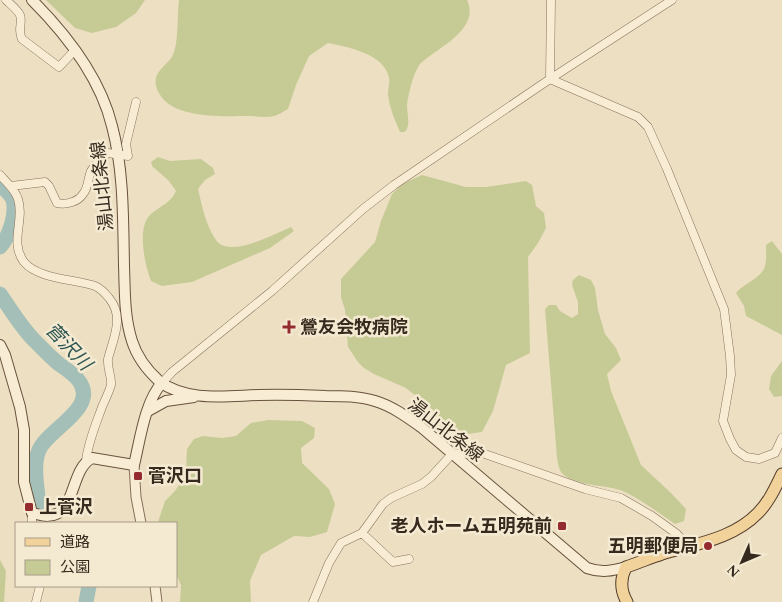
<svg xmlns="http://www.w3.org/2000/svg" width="782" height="602" font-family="Spectral,'Noto Sans JP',serif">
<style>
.green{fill:#c6cb96}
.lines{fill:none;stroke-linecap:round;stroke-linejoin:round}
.river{stroke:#a4bfb7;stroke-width:15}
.minor-casing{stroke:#86705a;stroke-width:9}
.tertiary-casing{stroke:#86705a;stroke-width:11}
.secondary-casing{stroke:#68513d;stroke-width:12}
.primary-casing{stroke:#543e2e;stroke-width:13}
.minor{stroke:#f8ecd5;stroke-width:8}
.tertiary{stroke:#f8ecd5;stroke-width:9}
.secondary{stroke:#f8ecd5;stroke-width:10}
.primary{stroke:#f0d29a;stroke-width:11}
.poi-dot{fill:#942b2f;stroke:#f4e9d1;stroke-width:2}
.labels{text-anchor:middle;stroke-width:5;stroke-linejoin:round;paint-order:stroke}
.street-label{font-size:18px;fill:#36291d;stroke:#f4e9d1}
.poi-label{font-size:18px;font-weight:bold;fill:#36291d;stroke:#f4e9d1;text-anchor:start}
.water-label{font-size:19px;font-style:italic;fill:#2d5652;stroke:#f4e9d1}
</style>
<rect width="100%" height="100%" fill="#eddfc2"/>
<path class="green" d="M46,0H145L136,13L116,27L92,33L75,28Z
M179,0H467C481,29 437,48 421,63C414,70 408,95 407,106C407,115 411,124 405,132H400C395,120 389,107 388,94C388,89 390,83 389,78C385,54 348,47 328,43L309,56L296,85L288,109C284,111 279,115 274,116C266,118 256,116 248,116C221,116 169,120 157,89C151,73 165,67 172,57C179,45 177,15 179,0Z
M158,157L170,161L201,159L213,168L215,174L205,180L198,189C202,206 206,226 216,240C229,259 274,234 291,227L294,231L270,248L192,282L162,286L151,281C145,265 136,227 151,214C160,206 171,203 176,191L169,181L152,166L151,162Z
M422,175L466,187H486L526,181L532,185L536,206L544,213L546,228L538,243L528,257L530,353L506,365L493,411L482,432L467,434L448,425L433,410L406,388L374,374L364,368L358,362L348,347L345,310L341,297V279L375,242L381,221L392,194L402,184Z
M772,241L782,254V335L746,316L744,306L736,293C744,283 762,278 765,266C767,259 766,251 766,245Z
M579,275L591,280L595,288L598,310L605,334L616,348L621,360L607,374L611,391L641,465L671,493L686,509L684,521L675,524C659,513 643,501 625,492C609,484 574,487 562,473C559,470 558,463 557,458L545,309L549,305H556L560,311L572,318L578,314V302L572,285L573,280Z
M782,361V396L774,397L769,389L771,376Z
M268,420L302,421L315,428L314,438L301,448L302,463L329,489L335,504L327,532L310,537L294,536L261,555L250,581L251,602H180L181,585L176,574V523H158V522L165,501L175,491L186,474L187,449L194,439L203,436L222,438L236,436L251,423Z
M0,560L6,571L4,602H0Z"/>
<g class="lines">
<path class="river" d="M0,184C4,189 11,194 13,200C17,214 9,237 0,247
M0,294C11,310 21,327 34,340C42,348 50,357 59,364C66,369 74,374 79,381C99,408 48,429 39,450C32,466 38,490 39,507
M86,602L89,586"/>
<defs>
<path id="minor" d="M6,0C10,4 17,9 20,15C23,23 17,30 22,39L59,67L75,50
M550,79L638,117L648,127L667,169L724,309L730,356L731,375L723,421L730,439L736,450L746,457L759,459L775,453L782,438
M550,79L551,0
M0,175C7,183 15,189 18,199C25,220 9,242 24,262C38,279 74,279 95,286C100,288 105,293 109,298C125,317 113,339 108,359C107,368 112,377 111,385C109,392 105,400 102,407C96,424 88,442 86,461
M11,186L45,182L49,186L57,203C66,205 78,202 83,194C88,189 88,178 91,171C96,163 101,158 108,153L128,156L126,144L136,102
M162,383L172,372L272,291L363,209L394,185L550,79L672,0
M32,513V523
M362,533L393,562L409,559
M36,602L40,586
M313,602L329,563L341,543L362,533L383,504L391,498L422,484L431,477L452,454L482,453L585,489L621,498L652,516L677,534L689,548"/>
<path id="tertiary" d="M134,465L136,497L141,523
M155,586L157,602"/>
<path id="secondary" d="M32,0C67,35 100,77 112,126C124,171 123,219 124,266C125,291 124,316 132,341C137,357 147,370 159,381C186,402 226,396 258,395C281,394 304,395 326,396C343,396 359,396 375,401C392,406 407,417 421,427L587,568C601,573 612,571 626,567
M0,345L5,355L20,407L24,430V482L32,513C37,514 42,516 47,516C77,516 69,470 92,458L134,465C140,440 145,401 162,383
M148,411L166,401L194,397"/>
<path id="primary" d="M627,602C620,590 620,579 626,567C638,563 650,558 662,554C695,544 733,539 758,513C769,502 775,488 782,474"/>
</defs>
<use href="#minor" class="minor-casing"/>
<use href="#tertiary" class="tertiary-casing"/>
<use href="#secondary" class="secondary-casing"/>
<use href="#primary" class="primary-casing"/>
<use href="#minor" class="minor"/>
<use href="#tertiary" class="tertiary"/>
<use href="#secondary" class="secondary"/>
<use href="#primary" class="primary"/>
</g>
<g class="poi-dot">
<path d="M286.5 319.5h5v5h5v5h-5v5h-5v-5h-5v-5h5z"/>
<rect x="133" y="471" width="10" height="10" rx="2.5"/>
<rect x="24" y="502" width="10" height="10" rx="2.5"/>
<rect x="557" y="521" width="10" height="10" rx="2.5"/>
<circle cx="708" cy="546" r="5"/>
</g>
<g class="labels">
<g class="street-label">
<text transform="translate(102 186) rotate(-96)" y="6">湯山北条線</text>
<text transform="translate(446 430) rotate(38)" y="6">湯山北条線</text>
</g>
<g class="poi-label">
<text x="300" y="333">鶯友会牧病院</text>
<text x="148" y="482">菅沢口</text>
<text x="39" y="513">上菅沢</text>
<text x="552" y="532" text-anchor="end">老人ホーム五明苑前</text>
<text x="698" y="552" text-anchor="end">五明郵便局</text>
</g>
<g class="water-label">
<text transform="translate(69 346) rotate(46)" y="7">菅沢川</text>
</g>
</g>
<rect x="15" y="522" width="162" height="65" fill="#f4e9d1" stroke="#a89c89"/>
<rect x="25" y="538" width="25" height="8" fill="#f0d29a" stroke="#a89c89"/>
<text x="60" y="547" font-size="15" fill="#36291d">道路</text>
<rect x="25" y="560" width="25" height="15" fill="#c6cb96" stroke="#a89c89"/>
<text x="60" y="572" font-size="15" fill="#36291d">公園</text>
<g transform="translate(742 562) rotate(225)" stroke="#f4e9d1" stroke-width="4" paint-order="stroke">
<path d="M0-4L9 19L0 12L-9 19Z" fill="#36291d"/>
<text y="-8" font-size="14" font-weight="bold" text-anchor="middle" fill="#36291d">N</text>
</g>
</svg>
